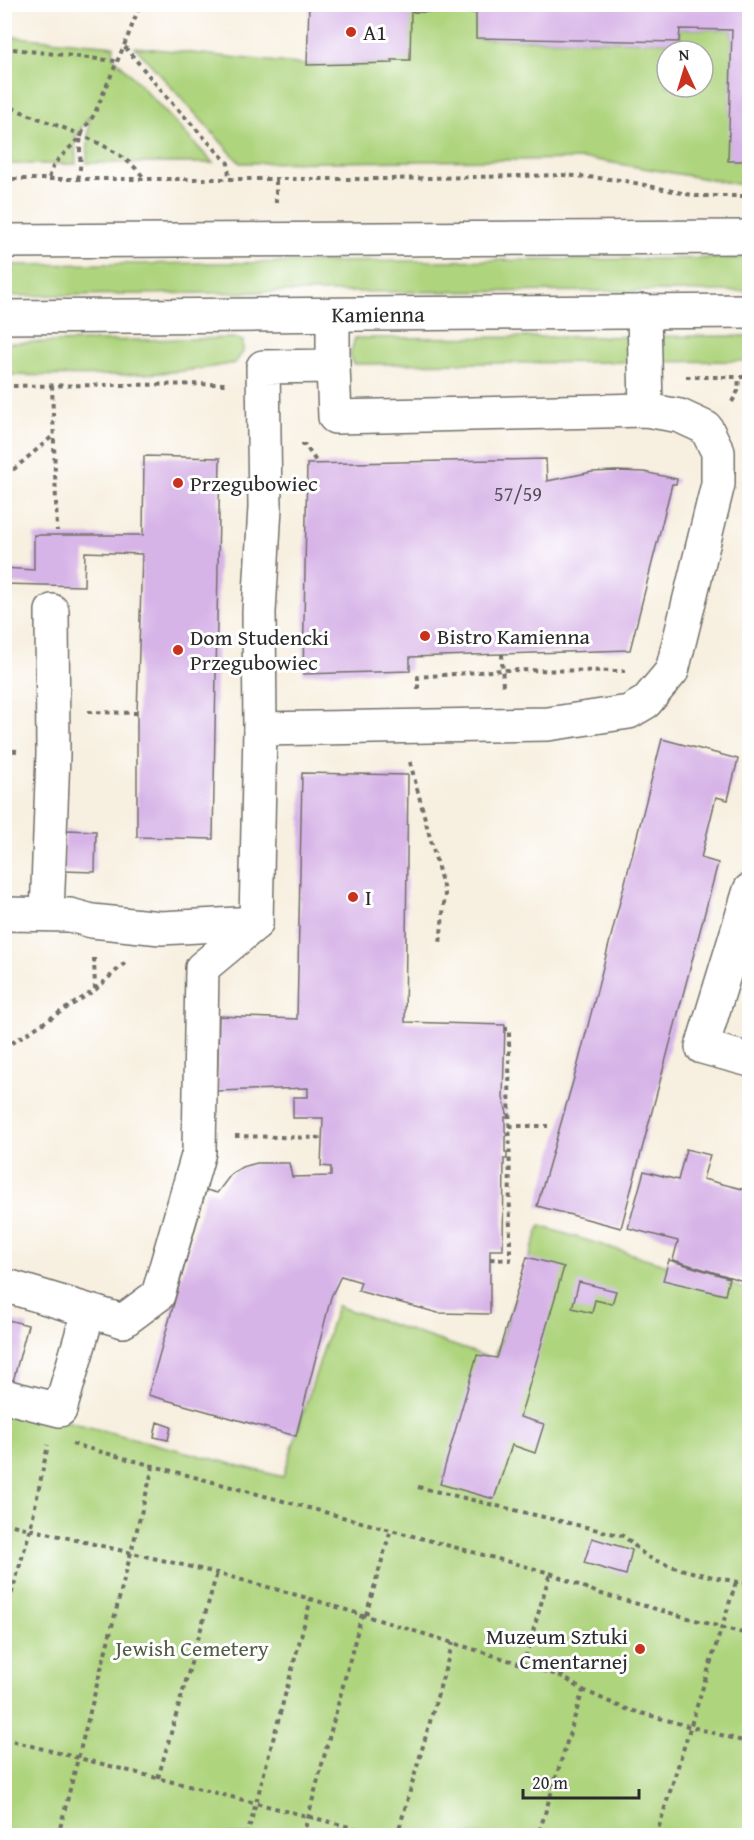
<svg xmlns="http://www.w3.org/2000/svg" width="754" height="1840" font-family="'Gentium Book Plus',serif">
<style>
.green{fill:#aed47d;stroke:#6c8054;stroke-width:1.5;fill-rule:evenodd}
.building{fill:#d7b4e7}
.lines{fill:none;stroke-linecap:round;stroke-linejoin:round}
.minor-casing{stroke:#72706a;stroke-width:36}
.path{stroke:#72706a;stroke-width:4;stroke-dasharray:4.5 4.5;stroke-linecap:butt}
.minor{stroke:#fff;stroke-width:33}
.poi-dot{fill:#c8321e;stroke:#fff;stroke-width:2}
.labels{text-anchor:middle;stroke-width:6;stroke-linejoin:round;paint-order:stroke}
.number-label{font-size:20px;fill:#564d5a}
.poi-label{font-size:22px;fill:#2b2b2b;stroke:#fff;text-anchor:start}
.street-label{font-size:22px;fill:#2b2b2b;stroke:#fff}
.park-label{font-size:22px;fill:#525e44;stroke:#fff}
</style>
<rect width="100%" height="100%" fill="#fff"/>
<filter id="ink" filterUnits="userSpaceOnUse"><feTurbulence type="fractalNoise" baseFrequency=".0167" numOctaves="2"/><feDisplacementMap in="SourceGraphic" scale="12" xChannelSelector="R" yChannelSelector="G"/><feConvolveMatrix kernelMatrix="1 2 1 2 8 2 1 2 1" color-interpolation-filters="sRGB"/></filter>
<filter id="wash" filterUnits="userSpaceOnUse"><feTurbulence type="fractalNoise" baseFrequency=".008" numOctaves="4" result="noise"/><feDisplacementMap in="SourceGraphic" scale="24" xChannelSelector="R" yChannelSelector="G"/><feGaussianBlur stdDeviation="1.35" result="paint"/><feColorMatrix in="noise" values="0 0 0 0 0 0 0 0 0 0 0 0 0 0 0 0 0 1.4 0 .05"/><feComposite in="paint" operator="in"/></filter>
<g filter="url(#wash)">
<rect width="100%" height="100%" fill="#f7efdf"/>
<path class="green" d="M411,12L476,13L477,39L679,42L680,29L732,30L729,161H746L749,164V186L590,159L240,163L135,47L307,65L392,63ZM667,51H703V87H667Z
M5,36L114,46L113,56L213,163H87L89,116L75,138L76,164H5Z
M749,258V291L276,292L5,296V265Z
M750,336L749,361L354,364L350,355L355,338Z
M234,338L243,341V352L235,363C159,378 81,376 5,375V343Z
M540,1226L749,1290V1835H5L4,1405L283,1477L337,1306L494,1359Z"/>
<g id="blocks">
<path class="building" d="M309,4H750V164H746V161H728L732,30L680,29L679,42L476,38V13L411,12L410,60H392L393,63L307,65Z
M144,456L220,458L213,839L137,837V713L142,554L85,552L84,586L4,584V568L34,570V535H143Z
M546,459L547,481L592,472L616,471L644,472L677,479L676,484H672L630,650L410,657V671L303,674L307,464Z
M662,739L738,759L728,800L716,797L701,858L718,863L621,1228L537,1206L578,1064Z
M302,773L408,775L405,1022L505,1025L503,1098L508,1117H505V1131L507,1134L505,1137V1152H507V1159H504L503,1250H490V1314L438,1313L358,1291L361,1282L341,1276L331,1297L296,1436L148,1395L206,1190L217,1193L232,1173L242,1167L257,1163H289L292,1177L331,1176V1167L321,1166L323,1118H293V1097H308V1088L217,1091L219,1016L297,1019Z
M65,830L96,831L95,872L63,871Z
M686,1149L710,1155L703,1179L750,1191V1283L673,1260L678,1241L628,1228L644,1171L678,1180Z
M527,1257L564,1267L520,1417L544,1424L535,1453L512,1445L494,1499L440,1484L477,1355L497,1358Z
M669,1260L729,1278L725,1295L663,1280Z
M579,1282L616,1291L612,1304L595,1300L592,1313L572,1308Z
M4,1319L28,1325L11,1389L4,1387Z
M157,1422L171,1427L168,1440L154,1437Z
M592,1538L632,1550L626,1575L584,1563Z"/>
</g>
</g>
<g filter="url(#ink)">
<use href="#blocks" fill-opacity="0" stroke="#72706a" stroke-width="1.5"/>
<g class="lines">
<defs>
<g id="minor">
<path d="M4,241L750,237"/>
<path d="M644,311L646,410"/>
<path id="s1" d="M4,317L750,311"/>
<path d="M260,729L548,724L629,712L646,702L672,671L718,484V452L706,428L680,416L646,410L335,417L333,366"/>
<path d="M750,890L702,1047L750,1060"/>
<path d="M4,914L70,915L92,921L161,928L256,923L260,729L259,612L265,507L263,367L333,366V315"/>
<path d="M47,914L53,754L52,611"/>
<path d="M4,1285L123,1321L158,1295L199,1152L202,968L256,923"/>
<path d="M4,1396L60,1410L88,1313"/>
</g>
</defs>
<use href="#minor" class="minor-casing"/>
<path class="path" d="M125,47L170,101L228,163L229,179
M4,48L115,61
M4,104C47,125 115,139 144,178
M49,178L54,164L80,137
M4,179H386L563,175L621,180L696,196H750
M78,179C83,161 78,151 81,137C82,129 91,121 95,113C110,76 127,42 140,4
M276,203V178
M686,377H750
M52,385L57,531
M4,386L229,384
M732,402L738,391L739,377
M301,445H305L318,464
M4,469H14L54,435
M502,654L503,689
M418,689V677L502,670L625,671
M88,712L137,713
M4,750L17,751
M410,762L445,894L440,944
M94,958L95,989
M4,1048L95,990L126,962
M509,1126H548
M235,1136L322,1138
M490,1259L510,1260L509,1029H505
M72,1444L550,1573L598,1593L750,1635
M418,1487L623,1536C632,1542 640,1552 648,1557C674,1570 721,1579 750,1584
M4,1523L217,1573L311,1599L563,1677L583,1690L538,1836
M366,1615L391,1529
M4,1620L30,1530L48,1445
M523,1666L550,1573
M583,1690L623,1708L750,1743
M4,1739L385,1836
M158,1778L217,1573
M58,1836L153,1467
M247,1836L311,1599
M303,1836L362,1614
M397,1836L453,1642
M656,1836L736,1582"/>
<use href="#minor" class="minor"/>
</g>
</g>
<g class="poi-dot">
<circle cx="351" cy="32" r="6"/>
<circle cx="178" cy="483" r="6"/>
<circle cx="425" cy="636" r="6"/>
<circle cx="178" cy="650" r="6"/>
<circle cx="353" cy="897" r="6"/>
<circle cx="640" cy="1649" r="6"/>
</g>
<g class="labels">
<g class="number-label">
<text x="518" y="501">57/59</text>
</g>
<g class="poi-label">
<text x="363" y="40">A1</text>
<text x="190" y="491">Przegubowiec</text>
<text x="437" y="644">Bistro Kamienna</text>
<text x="190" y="645">Dom Studencki<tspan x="190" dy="25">Przegubowiec</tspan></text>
<text x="365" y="905">I</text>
<text x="628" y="1644" text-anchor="end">Muzeum Sztuki<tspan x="628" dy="25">Cmentarnej</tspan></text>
</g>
<g class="street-label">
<text dy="8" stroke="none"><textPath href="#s1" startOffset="374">Kamienna</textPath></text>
</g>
<g class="park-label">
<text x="192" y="1656">Jewish Cemetery</text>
</g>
</g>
<rect width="754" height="1840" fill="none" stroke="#fff" stroke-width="24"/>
<g transform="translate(685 69) rotate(356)"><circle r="28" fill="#ffffff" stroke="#aaaaaa" stroke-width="1.5"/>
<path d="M0-4.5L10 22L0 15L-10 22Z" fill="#c8321e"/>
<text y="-9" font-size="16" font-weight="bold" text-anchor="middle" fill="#2b2b2b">N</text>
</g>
<path d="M523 1789v9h116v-9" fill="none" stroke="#2b2b2b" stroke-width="3"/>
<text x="532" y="1789" font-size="18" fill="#2b2b2b" stroke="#ffffff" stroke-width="4.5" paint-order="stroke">20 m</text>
</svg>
